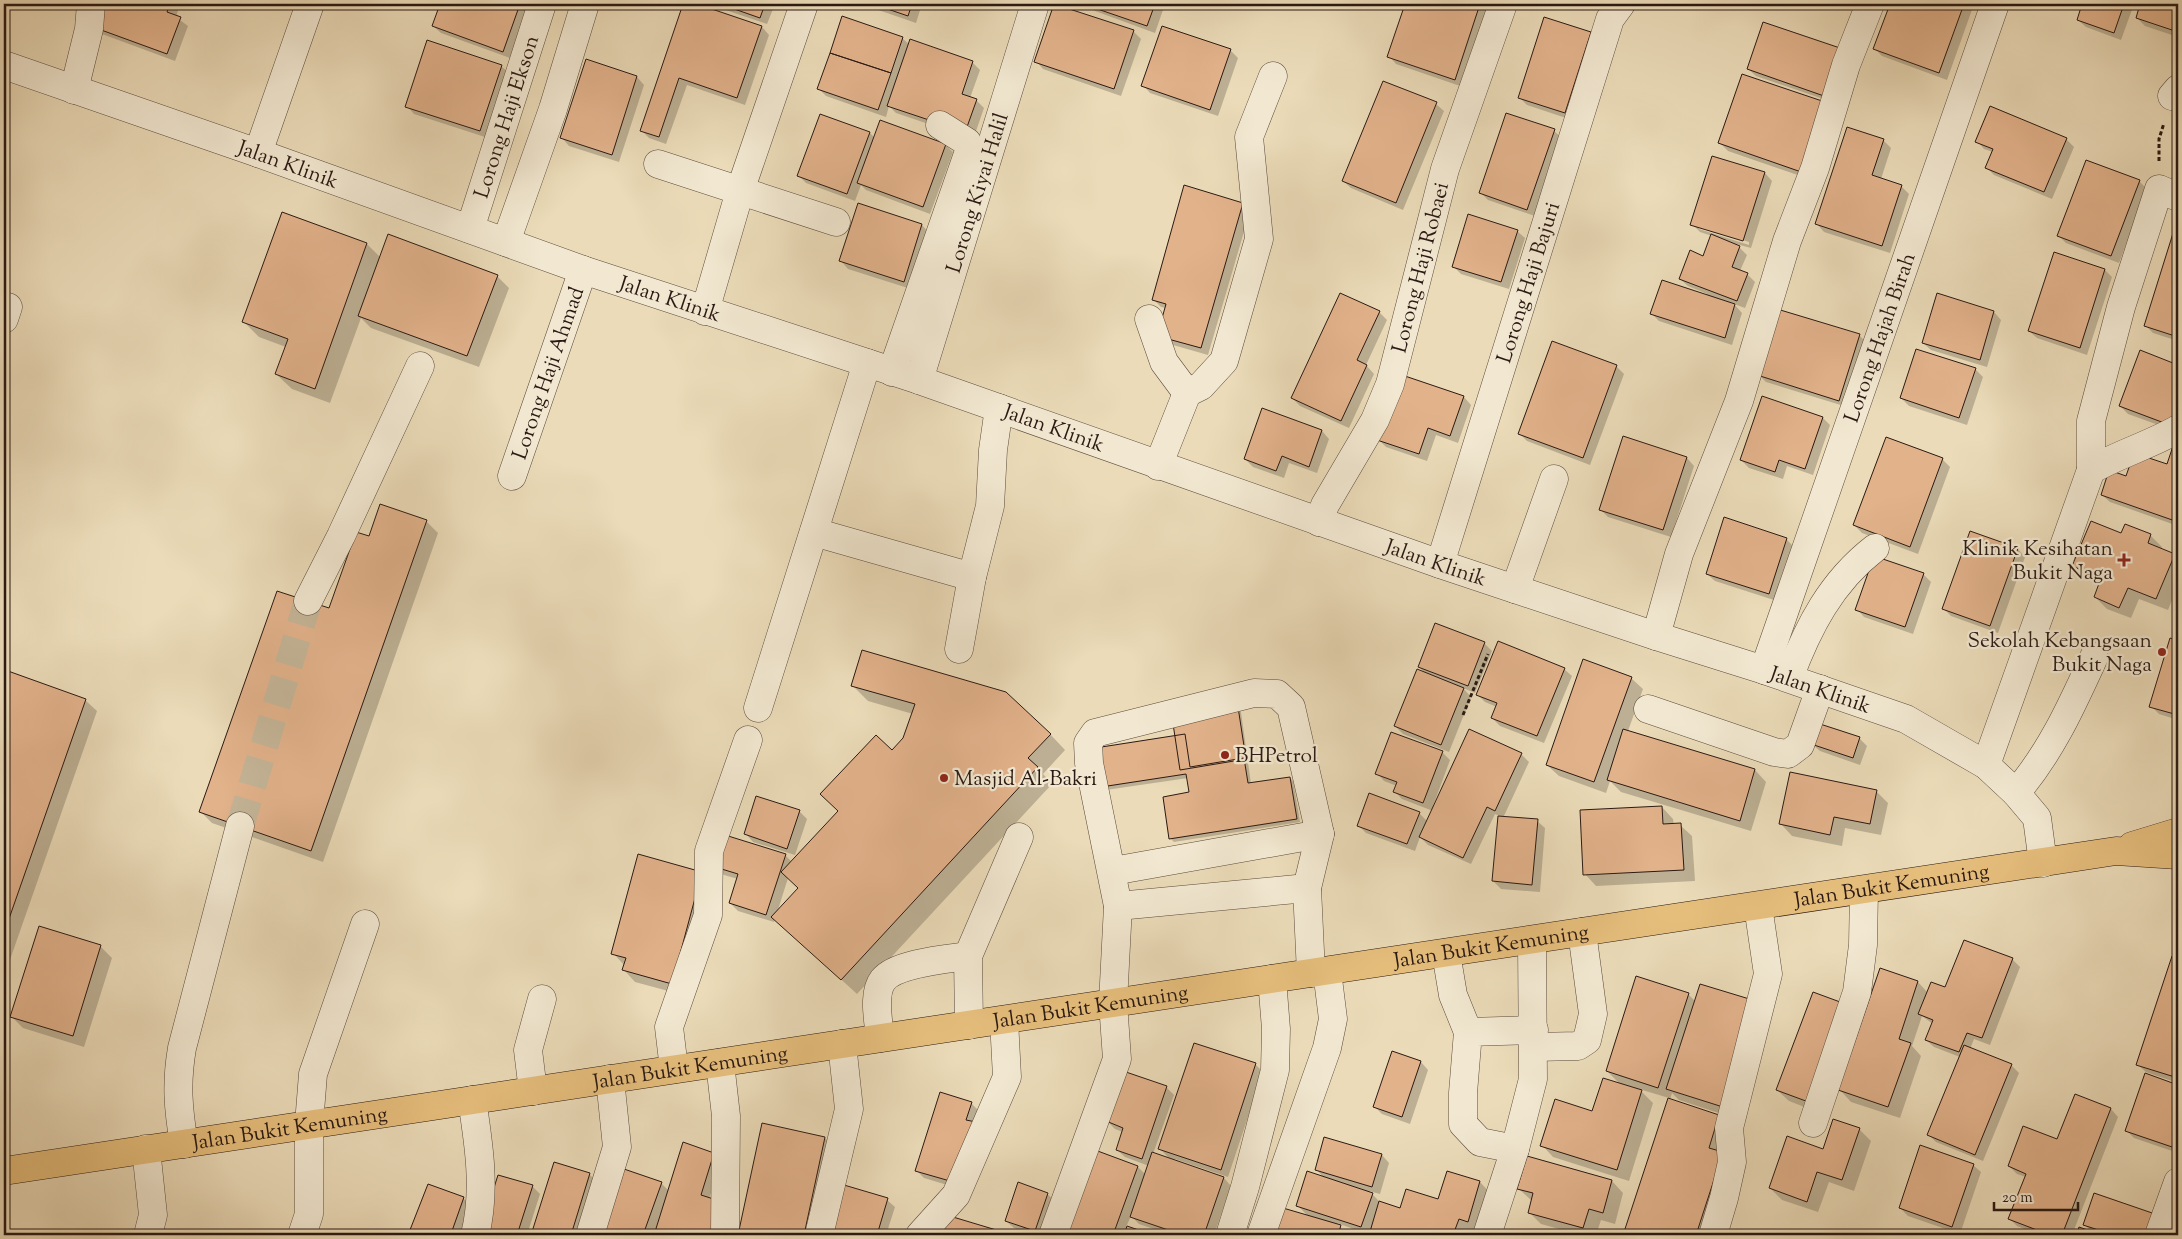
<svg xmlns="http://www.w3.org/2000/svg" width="2182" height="1239" font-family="'Sorts Mill Goudy',serif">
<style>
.shadow{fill:#0003;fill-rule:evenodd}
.building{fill:#e2b28b;stroke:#2a1913}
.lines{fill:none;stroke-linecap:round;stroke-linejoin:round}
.minor-tunnel{stroke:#c4b497;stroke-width:28;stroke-dasharray:28 14;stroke-linecap:butt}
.minor-casing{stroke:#5a4a3c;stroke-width:29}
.major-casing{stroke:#2a1913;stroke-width:29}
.path{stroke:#2a1913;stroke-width:3;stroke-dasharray:4 2.5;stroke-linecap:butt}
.minor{stroke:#f2e8d1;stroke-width:28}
.major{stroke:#e6be7c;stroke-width:28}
.poi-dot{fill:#8f2418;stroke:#f2e8d1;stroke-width:2}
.labels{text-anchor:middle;stroke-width:4.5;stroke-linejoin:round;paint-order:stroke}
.street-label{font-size:21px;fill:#2a1913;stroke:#f2e8d1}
.poi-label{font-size:21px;fill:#2a1913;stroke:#f2e8d1;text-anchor:end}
</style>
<rect width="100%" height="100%" fill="#ebdbb8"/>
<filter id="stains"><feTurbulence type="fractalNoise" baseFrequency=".004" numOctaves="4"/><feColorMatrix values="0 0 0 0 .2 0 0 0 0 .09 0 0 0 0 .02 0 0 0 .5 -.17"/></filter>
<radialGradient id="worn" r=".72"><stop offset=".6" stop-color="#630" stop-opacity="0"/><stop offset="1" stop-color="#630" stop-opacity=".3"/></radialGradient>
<path class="shadow" d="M17,4H27L25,7Z
M103,4H180L176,17L188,26L175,61L102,34L95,26Z
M441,4H521L528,11L510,58L441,33L433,26Z
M685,4H693L762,27L769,35L745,105L687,85L666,144L649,138L641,130Z
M708,4H775L767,24Z
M861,4H922L916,23Z
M1076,4H1156L1163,10L1155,33Z
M1406,4H1490L1463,87L1396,64L1389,56Z
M1891,4H1974L1947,80L1882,56L1875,49Z
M2084,4H2134L2121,40L2086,27L2078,20Z
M2142,4H2178V37L2145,26L2137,18Z
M1764,23L1832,102L1756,76L1748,69Z
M1133,31L1141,39L1121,96L1043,69L1036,61Z
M1590,33L1598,41L1572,120L1527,105L1519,97Z
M902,38L910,45L972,62L980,70L970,98L976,100L984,108L975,134L955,133L896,113L889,106L886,117L826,96L819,89Z
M1230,50L1238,58L1218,116L1150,93L1143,85Z
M501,66L509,73L488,138L414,114L407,106Z
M1743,75L1815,181L1728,151L1720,143Z
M637,77L644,85L619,162L569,146L562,138Z
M1436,104L1444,111L1403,210L1351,188L1343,181Z
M821,115L870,133L875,138L945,145L953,152L930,214L866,190L861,185L855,201L806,183L798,175Z
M1554,131L1562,138L1535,216L1488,200L1480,192Z
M2066,139L2074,147L2052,199L1994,175L1986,167L1993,152L1984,149L1977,141Z
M1883,140L1891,148L1881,179L1901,186L1909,194L1890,253L1824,232L1817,224Z
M1713,157L1765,173L1772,181L1751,248L1736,244L1747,255L1740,271L1747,274L1755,282L1745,308L1734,304L1742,313L1732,345L1659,321L1652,314L1707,296V294L1688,286L1680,279L1704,257L1712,236L1700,232L1692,224ZM1699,226L1749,242V245L1699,229Z
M2139,181L2147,189L2119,263L2066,243L2059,236Z
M1242,204L1250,211L1208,355L1166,343V308L1161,307L1153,299Z
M283,214L367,244L381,258L497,276L509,288L479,367L371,328L361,318L330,403L292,389L276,374L286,347L259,337L244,322Z
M922,225L929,233L911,289L848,269L841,261Z
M1517,231L1525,238L1509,289L1461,274L1453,266Z
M2175,232L2178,233V341L2153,333L2145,325Z
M2105,270L2112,277L2087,355L2037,338L2029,331Z
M1341,294L1379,312L1387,320L1366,365L1374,374L1349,428L1300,406L1292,398Z
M1994,312L2001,320L1987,367L1931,350L1923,343Z
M1859,335L1867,343L1847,407L1766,382L1758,374Z
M2140,352L2178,366V432L2128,414L2120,406Z
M1616,366L1624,374L1590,465L1527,441L1519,433Z
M1975,369L1983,377L1967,425L1909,406L1901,398Z
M1464,397L1471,405L1458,443L1436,435L1427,461L1386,447L1378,439Z
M1263,410L1322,431L1329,439L1317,473L1289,463L1284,478L1253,467L1245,459Z
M1823,418L1830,425L1813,475L1787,466L1783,479L1749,468L1741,460Z
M2178,443V526L2110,502L2102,495L2127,478L2167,466Z
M1687,458L1694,466L1671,537L1608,517L1601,510Z
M1942,459L1950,467L1918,554L1862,533L1854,525Z
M426,521L438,533L323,862L212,823L201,812L330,610L370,538Z
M1971,533L2018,549L2025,557L1998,633L1951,616L1943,608Z
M2122,535H2150L2162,547L2161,550L2178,559V585L2168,610L2139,599L2131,618L2107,609L2095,597L2100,583L2085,577L2074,566Z
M1786,539L1794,547L1777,601L1715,581L1707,574Z
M1923,574L1931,582L1913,634L1864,617L1857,609Z
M2171,640L2178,642V720L2159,714L2151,706Z
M1484,643L1492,651L1475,693L1463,688L1471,697L1449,752L1403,734L1395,726L1427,675L1419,667Z
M1564,669L1572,676L1544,743L1500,726L1492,718L1497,707L1485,702L1478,695Z
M9,673L85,700L97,711L5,974L4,687Z
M1631,678L1643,689L1628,731L1755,770L1766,782L1751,831L1621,792L1610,781L1606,793L1559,776L1547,765Z
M852,685L1050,734L1065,750L1043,774L1052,784L857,994L775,919L774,922L738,911L730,903L738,879L724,875L716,867L785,855L792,862L904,739L913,714L868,701ZM788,878L799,889L777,913Z
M1238,708L1241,712L1251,784L1290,778L1293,781L1300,822L1174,842L1170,838L1190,793L1188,778L1106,790L1103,787L1176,737Z
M1392,733L1443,753L1450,760L1433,806L1435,807L1521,754L1529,762L1503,818L1537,821L1545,828L1540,892L1501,889L1493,881L1499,816L1495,814L1471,864L1428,845L1420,837L1415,851L1366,833L1358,825L1419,813L1428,822L1433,811L1402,799L1394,791L1397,786L1384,781L1377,773Z
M1859,738L1867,746L1860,765L1820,751L1812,744Z
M1876,791L1888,803L1881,835L1845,828L1842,846L1792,836L1781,824Z
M1662,807L1673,819L1674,825H1680L1692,836L1695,881L1596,886L1585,874Z
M799,811L807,819L795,855L753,842L746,834Z
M701,873L683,995L635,982L624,970L625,966L613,953Z
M100,946L112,958L84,1047L23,1028L12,1017Z
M2172,958L2178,959V1083L2146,1072L2138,1065Z
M2012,959L2020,967L1990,1045L1974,1039L1970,1049L2011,1065L2019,1073L1983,1161L1936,1142L1929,1135L1960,1057L1934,1047L1926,1040L1933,1024L1922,1016L1912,1046L1921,1056L1900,1118L1851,1102L1840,1090L1881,970L1918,982L1928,993L1946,989Z
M1688,994L1695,1001L1734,1118L1679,1100L1672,1093L1670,1100L1730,1128L1711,1235H1624L1669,1098L1639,1089L1653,1103L1629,1181L1553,1157L1542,1145L1593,1112L1621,1085L1607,1071Z
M1861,1019L1825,1115L1789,1101L1777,1090Z
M1393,1053L1421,1062L1428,1070L1410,1124L1382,1114L1375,1107Z
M1255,1064L1263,1072L1228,1177L1175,1159L1174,1161L1224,1178L1231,1186L1214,1235H1171L1139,1224L1131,1216L1126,1227L1149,1235H1066L1138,1167L1146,1175L1149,1166L1125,1157L1117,1150L1123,1132L1115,1129L1107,1121L1166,1087L1174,1095L1153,1154L1171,1160L1160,1149Z
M2145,1075L2178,1086V1153L2134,1138L2126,1130Z
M971,1103L979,1111L964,1190L924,1178L916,1170Z
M2111,1109L2118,1117L2072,1235H2040L2017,1226L2010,1219L2026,1177L2017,1174L2009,1166L2058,1141Z
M763,1125L825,1138L836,1149L818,1235H740Z
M1859,1129L1871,1141L1854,1191L1829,1182L1818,1212L1782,1200L1770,1188L1824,1151Z
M1325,1139L1382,1155L1389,1163L1380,1194L1369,1191L1379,1201L1401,1209L1439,1201L1448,1172L1480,1182L1495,1198L1479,1235L1474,1233L1473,1235H1370L1337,1223L1347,1235H1276L1284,1209L1309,1217L1297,1205L1325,1179L1316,1169Z
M684,1144L721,1161L709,1199L722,1235H599L661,1183L669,1191Z
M1528,1157L1612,1181L1623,1193L1615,1224L1601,1220L1596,1235H1581L1541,1224L1529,1212L1532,1201L1519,1189Z
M555,1164L589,1174L597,1182L581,1235H533Z
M1973,1165L1981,1172L1960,1234L1908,1216L1900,1208Z
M428,1185L463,1198L471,1206L460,1235H410Z
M532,1186L540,1194L527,1235H480Z
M1047,1194L1055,1201L1043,1235H1034L1014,1228L1006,1221Z
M887,1200L895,1207L886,1235H830Z
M944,1216L1002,1233L1004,1235H938Z
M2084,1224L2161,1235H2078L2080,1229L2094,1234Z"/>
<path class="building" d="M101,4H170L167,12L181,17L167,54L93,27Z
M440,4H520L503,52L432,26Z
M683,4H697L762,26L737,98L679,78L659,137L640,131Z
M720,4H765L760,18Z
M873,4H912L908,16Z
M1054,4L1134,30L1114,89L1034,62Z
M1083,4H1155L1147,26Z
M1405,4H1480L1455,80L1387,57Z
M1890,4H1964L1939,73L1873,49Z
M2082,4H2124L2114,33L2077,20Z
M2140,4H2178V32L2136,18Z
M842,16L903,37L891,73L830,53Z
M1544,17L1591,32L1565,113L1518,98Z
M1763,22L1840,48L1824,96L1747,69Z
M1162,26L1231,49L1210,110L1141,86Z
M910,39L973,61L962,94L977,99L967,127L947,126L887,106Z
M427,40L502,65L480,131L405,107Z
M830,53L891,73L878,110L817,89Z
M586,59L637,76L612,155L560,138Z
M1742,74L1831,104L1807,174L1718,143Z
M1383,81L1437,102L1396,203L1342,181Z
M1990,106L2067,138L2044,192L1985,168L1993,149L1975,142Z
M1506,113L1555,129L1527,210L1479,193Z
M820,114L870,132L847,194L797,176Z
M880,120L946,144L923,207L857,183Z
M1847,127L1884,139L1872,175L1902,185L1882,246L1815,224Z
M1712,156L1765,172L1743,241L1690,225Z
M2086,160L2140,180L2111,256L2057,236Z
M1184,185L1243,203L1201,348L1157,336L1166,304L1152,300Z
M858,203L922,224L904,282L839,261Z
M282,212L367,243L315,389L275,374L288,339L242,322Z
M1468,214L1518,230L1501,282L1452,267Z
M2174,230L2178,232V337L2144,326Z
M388,234L498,275L467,356L358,316Z
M1711,234L1740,246L1732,267L1748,273L1737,301L1679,279L1690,250L1703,256Z
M2054,252L2105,269L2080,348L2028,331Z
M1662,280L1735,304L1725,338L1650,314Z
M1340,293L1380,311L1357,360L1367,365L1341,421L1291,398Z
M1937,293L1994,311L1980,360L1922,343Z
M1777,309L1860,334L1839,401L1757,375Z
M1552,341L1617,365L1583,458L1518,434Z
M1916,349L1976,368L1959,418L1900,398Z
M2140,350L2178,365V420L2175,427L2119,406Z
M1399,374L1464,396L1450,436L1428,428L1419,454L1377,440Z
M1762,396L1823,417L1805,469L1779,460L1775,472L1740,460Z
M1262,408L1322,430L1309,467L1282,456L1276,471L1244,459Z
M1623,436L1687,457L1663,530L1599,510Z
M1886,437L1943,458L1910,547L1853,525Z
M2175,440L2178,441V522L2101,495L2109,470L2126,476L2134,453L2167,464Z
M380,504L427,520L311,851L199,812L277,591L329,608L356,532L369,536Z
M1724,517L1787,538L1769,594L1706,574Z
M2091,521L2121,533L2125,524L2151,534L2148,543L2175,554L2156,599L2128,588L2119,608L2094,597L2101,578L2072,566Z
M1970,531L2018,548L1990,626L1942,609Z
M1874,556L1924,573L1905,627L1855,610Z
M1435,623L1485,642L1468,686L1418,667Z
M2170,638L2178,641V715L2149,707Z
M1498,641L1565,668L1537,736L1491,718L1497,703L1476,695Z
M862,650L1006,692L1051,734L1028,758L1038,767L841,980L771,917L798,888L781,872L838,811L820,794L876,735L892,750L903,738L915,704L851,686Z
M1583,659L1632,677L1594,782L1546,765Z
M1417,669L1464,688L1441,745L1394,726Z
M8,671L86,699L4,933V683Z
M1238,707L1246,759L1180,770L1172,717Z
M1817,723L1860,737L1853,758L1811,744Z
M1469,729L1522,753L1495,811L1487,807L1463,858L1419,837Z
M1623,729L1755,769L1740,821L1607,780Z
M1391,732L1443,751L1423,803L1393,792L1397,782L1375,774Z
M1185,734L1190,767L1244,758L1248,783L1290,777L1297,819L1169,839L1163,797L1189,792L1186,774L1101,787L1095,748Z
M1790,772L1877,790L1870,824L1834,817L1830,835L1779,824Z
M1369,793L1420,812L1407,844L1357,826Z
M756,796L800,810L787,849L744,834Z
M1662,806L1663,824L1681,823L1684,870L1583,875L1580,810Z
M1498,816L1538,819L1532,885L1492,881Z
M725,835L786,854L766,915L729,903L738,874L715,867Z
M638,854L702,872L672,984L622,970L626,958L611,954Z
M39,926L101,945L73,1036L10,1017Z
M1964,940L2013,958L1982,1038L1967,1033L1959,1052L1925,1040L1933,1020L1918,1014L1931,982L1945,987Z
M2172,956L2178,958V1078L2136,1065Z
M1880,968L1918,981L1899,1039L1911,1043L1888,1107L1838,1090Z
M1636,976L1689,993L1658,1088L1606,1071Z
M1700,984L1756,1001L1723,1107L1666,1089Z
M1813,992L1851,1006L1814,1104L1776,1090Z
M1194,1043L1256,1063L1221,1170L1158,1149Z
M1964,1045L2012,1064L1975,1155L1927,1135Z
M1392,1051L1421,1061L1402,1117L1373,1107Z
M1123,1071L1167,1086L1142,1159L1116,1150L1123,1128L1106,1121Z
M2145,1073L2178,1085V1149L2125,1131Z
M1603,1078L1642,1090L1617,1170L1540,1146L1555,1099L1592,1111Z
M940,1092L972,1102L966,1120L976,1122L957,1183L915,1171Z
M2075,1094L2111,1108L2062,1235H2050L2008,1219L2026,1174L2008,1166L2023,1126L2057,1139Z
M1668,1098L1719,1115L1709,1148L1723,1152L1696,1235H1623Z
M1833,1119L1860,1128L1842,1180L1817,1172L1807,1202L1769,1188L1787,1136L1823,1149Z
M762,1123L825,1137L804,1235H738Z
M1324,1137L1382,1154L1372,1187L1315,1170Z
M683,1142L714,1153L701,1195L723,1202L712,1235H654Z
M1920,1145L1974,1164L1952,1227L1899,1208Z
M1095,1150L1138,1166L1113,1235H1065Z
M1152,1152L1224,1177L1204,1235H1183L1130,1217Z
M1527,1156L1612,1180L1603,1213L1589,1209L1583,1228L1528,1213L1533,1193L1517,1189Z
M554,1162L590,1173L571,1235H531Z
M621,1168L662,1182L643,1235H598Z
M1307,1171L1373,1193L1361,1227L1296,1206Z
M1447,1171L1480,1181L1468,1222L1459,1219L1453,1235H1369L1379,1201L1400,1208L1406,1189L1438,1199Z
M498,1175L533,1185L517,1235H479Z
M1018,1182L1048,1193L1035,1231L1005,1221Z
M428,1184L464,1197L452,1231L461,1235H408Z
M844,1185L888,1198L877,1235H829Z
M2094,1193L2158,1215L2151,1235H2114L2083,1225Z
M1283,1208L1341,1225L1338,1235H1275Z
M943,1214L1003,1232L1002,1235H936Z
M1127,1226L1153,1235H1124Z
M2079,1227L2102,1235H2076Z
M2001,1230L2014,1235H1999Z"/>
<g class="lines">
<path class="minor-tunnel" d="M240,826L308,601"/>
<defs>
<g id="minor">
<path id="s1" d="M4,65L258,153L583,270L919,380L1440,564L1656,636L1764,670L1906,719L1986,765L2016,793L2037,818L2043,863"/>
<path d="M74,90L89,29L91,4"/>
<path d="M2172,96L2178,89"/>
<path d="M258,153L310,4"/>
<path d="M658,164L836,222"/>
<path id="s2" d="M470,229L542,4"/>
<path d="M506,242L553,109L585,4"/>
<path d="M705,311L740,191L804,4"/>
<path d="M4,319L8,307"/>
<path d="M1149,319L1164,362L1187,393"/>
<path d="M892,372L969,151L967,142L940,125"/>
<path id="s3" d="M919,380L1035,4"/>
<path d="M1158,466L1187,393L1201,386L1224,361L1259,239L1249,137L1273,76"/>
<path d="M2091,470V421L2121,307L2159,189L2178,197"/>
<path id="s4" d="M512,476L583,270"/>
<path id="s5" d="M1319,522L1325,505L1375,420L1390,384L1445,169L1503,4"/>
<path d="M814,532L972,577"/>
<path id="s6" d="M1440,564L1610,19L1621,4"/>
<path d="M1515,589L1554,479"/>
<path d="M308,601L341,536L420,366"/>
<path d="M1656,636L1679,554L1739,401L1787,241L1815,168L1846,65L1870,4"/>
<path d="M959,649L972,577L990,506L993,450L999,408"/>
<path id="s7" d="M1764,670L1995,4"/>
<path d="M1789,678C1808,627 1831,582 1875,548"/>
<path d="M758,708L867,363"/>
<path d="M1648,709L1774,752L1788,754L1800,745L1820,689"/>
<path d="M1986,765L2091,470C2119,454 2150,445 2178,429"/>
<path d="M2016,793C2052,750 2071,707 2094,657"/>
<path d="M1113,871L1320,834"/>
<path d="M1118,906L1307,888"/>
<path d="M1446,953L1453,995L1468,1032"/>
<path d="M969,1025L968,956L1019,837"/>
<path d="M880,1038C879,1023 872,994 883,980C896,963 947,959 968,956"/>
<path d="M1534,1047L1578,1046L1587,1040L1593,1014L1582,932"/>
<path d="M720,1063L726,1116L725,1235"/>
<path d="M674,1069L669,1027L708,915L709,851L748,740"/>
<path d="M533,1091L528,1050L542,999"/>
<path d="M472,1100C479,1145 486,1191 475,1235"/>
<path d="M1813,1123L1857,992L1863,945L1864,890"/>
<path d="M184,1144C178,1108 176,1083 182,1048L240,826"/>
<path d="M146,1149L153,1215L148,1235"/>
<path d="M1515,1149L1480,1142L1463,1124V1093L1468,1032L1534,1030"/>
<path d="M302,1235L309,1214V1124L313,1074L365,924"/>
<path d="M590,1235L617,1147L610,1079"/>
<path d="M819,1235L849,1109L842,1044"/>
<path d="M920,1235L956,1195L1007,1077L1004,1020"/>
<path d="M1053,1235L1117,1059L1113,1003L1118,906L1089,763L1088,743L1095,733L1254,693L1277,694L1291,707L1320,834L1307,888L1311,973"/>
<path d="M1230,1235L1245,1187L1275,1070L1276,1029L1272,979"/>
<path d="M1261,1235L1327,1048L1333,1019L1327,971"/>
<path d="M1487,1235L1515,1149L1533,1079L1532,940"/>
<path d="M1713,1235L1724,1198L1732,1162L1729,1128L1768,974L1758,906"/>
<path d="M2159,1235L2178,1182"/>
</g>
<g id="major">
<path d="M2132,846L2178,832"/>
<path id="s8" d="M4,1171L2116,851L2178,855"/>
</g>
</defs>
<use href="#minor" class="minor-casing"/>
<use href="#major" class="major-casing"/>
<path class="path" d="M2159,161V139L2164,123
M1463,715L1488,654"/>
<use href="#minor" class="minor"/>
<use href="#major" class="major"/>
</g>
<g class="poi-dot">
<path d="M2121.5 552.5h5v5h5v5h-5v5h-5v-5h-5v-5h5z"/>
<circle cx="2162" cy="652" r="5"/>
<circle cx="1225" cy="755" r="5"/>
<circle cx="944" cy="778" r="5"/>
</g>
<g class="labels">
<g class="street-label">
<text dy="7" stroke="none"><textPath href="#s2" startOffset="118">Lorong Haji Ekson</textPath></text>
<text dy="7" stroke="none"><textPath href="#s1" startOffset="301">Jalan Klinik</textPath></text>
<text dy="7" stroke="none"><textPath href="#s3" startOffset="196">Lorong Kiyai Halil</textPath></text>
<text dy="7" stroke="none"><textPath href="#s5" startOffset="276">Lorong Haji Robaei</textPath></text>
<text dy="7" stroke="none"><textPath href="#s6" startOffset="295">Lorong Haji Bajuri</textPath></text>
<text dy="7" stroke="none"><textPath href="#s1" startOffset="706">Jalan Klinik</textPath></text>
<text dy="7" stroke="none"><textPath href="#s7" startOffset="352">Lorong Hajah Birah</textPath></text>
<text dy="7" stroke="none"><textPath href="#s4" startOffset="109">Lorong Haji Ahmad</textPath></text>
<text dy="7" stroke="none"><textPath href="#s1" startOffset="1111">Jalan Klinik</textPath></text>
<text dy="7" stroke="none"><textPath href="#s1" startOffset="1516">Jalan Klinik</textPath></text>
<text dy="7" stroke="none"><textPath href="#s1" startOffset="1921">Jalan Klinik</textPath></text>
<text dy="7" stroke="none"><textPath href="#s8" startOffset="1909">Jalan Bukit Kemuning</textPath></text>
<text dy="7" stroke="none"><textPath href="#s8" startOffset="1504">Jalan Bukit Kemuning</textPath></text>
<text dy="7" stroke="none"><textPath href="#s8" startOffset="1099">Jalan Bukit Kemuning</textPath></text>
<text dy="7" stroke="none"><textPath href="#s8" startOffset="694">Jalan Bukit Kemuning</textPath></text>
<text dy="7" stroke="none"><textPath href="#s8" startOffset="289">Jalan Bukit Kemuning</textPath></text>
</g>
<g class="poi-label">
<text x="2113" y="555">Klinik Kesihatan<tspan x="2113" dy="24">Bukit Naga</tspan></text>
<text x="2152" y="647">Sekolah Kebangsaan<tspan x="2152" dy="24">Bukit Naga</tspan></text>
<text x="1235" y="762" text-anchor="start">BHPetrol</text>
<text x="954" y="785" text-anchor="start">Masjid Al-Bakri</text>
</g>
</g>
<rect width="2182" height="1239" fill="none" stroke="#ebdbb8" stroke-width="20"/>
<rect x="5" y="5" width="2172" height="1229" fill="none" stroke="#2a1913" stroke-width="2.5"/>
<rect x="10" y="10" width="2162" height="1219" fill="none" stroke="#2a1913"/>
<path d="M1994 1202v8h84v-8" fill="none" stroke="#2a1913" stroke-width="2.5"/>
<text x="2002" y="1202" font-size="15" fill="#2a1913" stroke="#f2e8d1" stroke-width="4" paint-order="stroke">20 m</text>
<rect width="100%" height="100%" filter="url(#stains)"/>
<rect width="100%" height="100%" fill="url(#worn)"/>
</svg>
